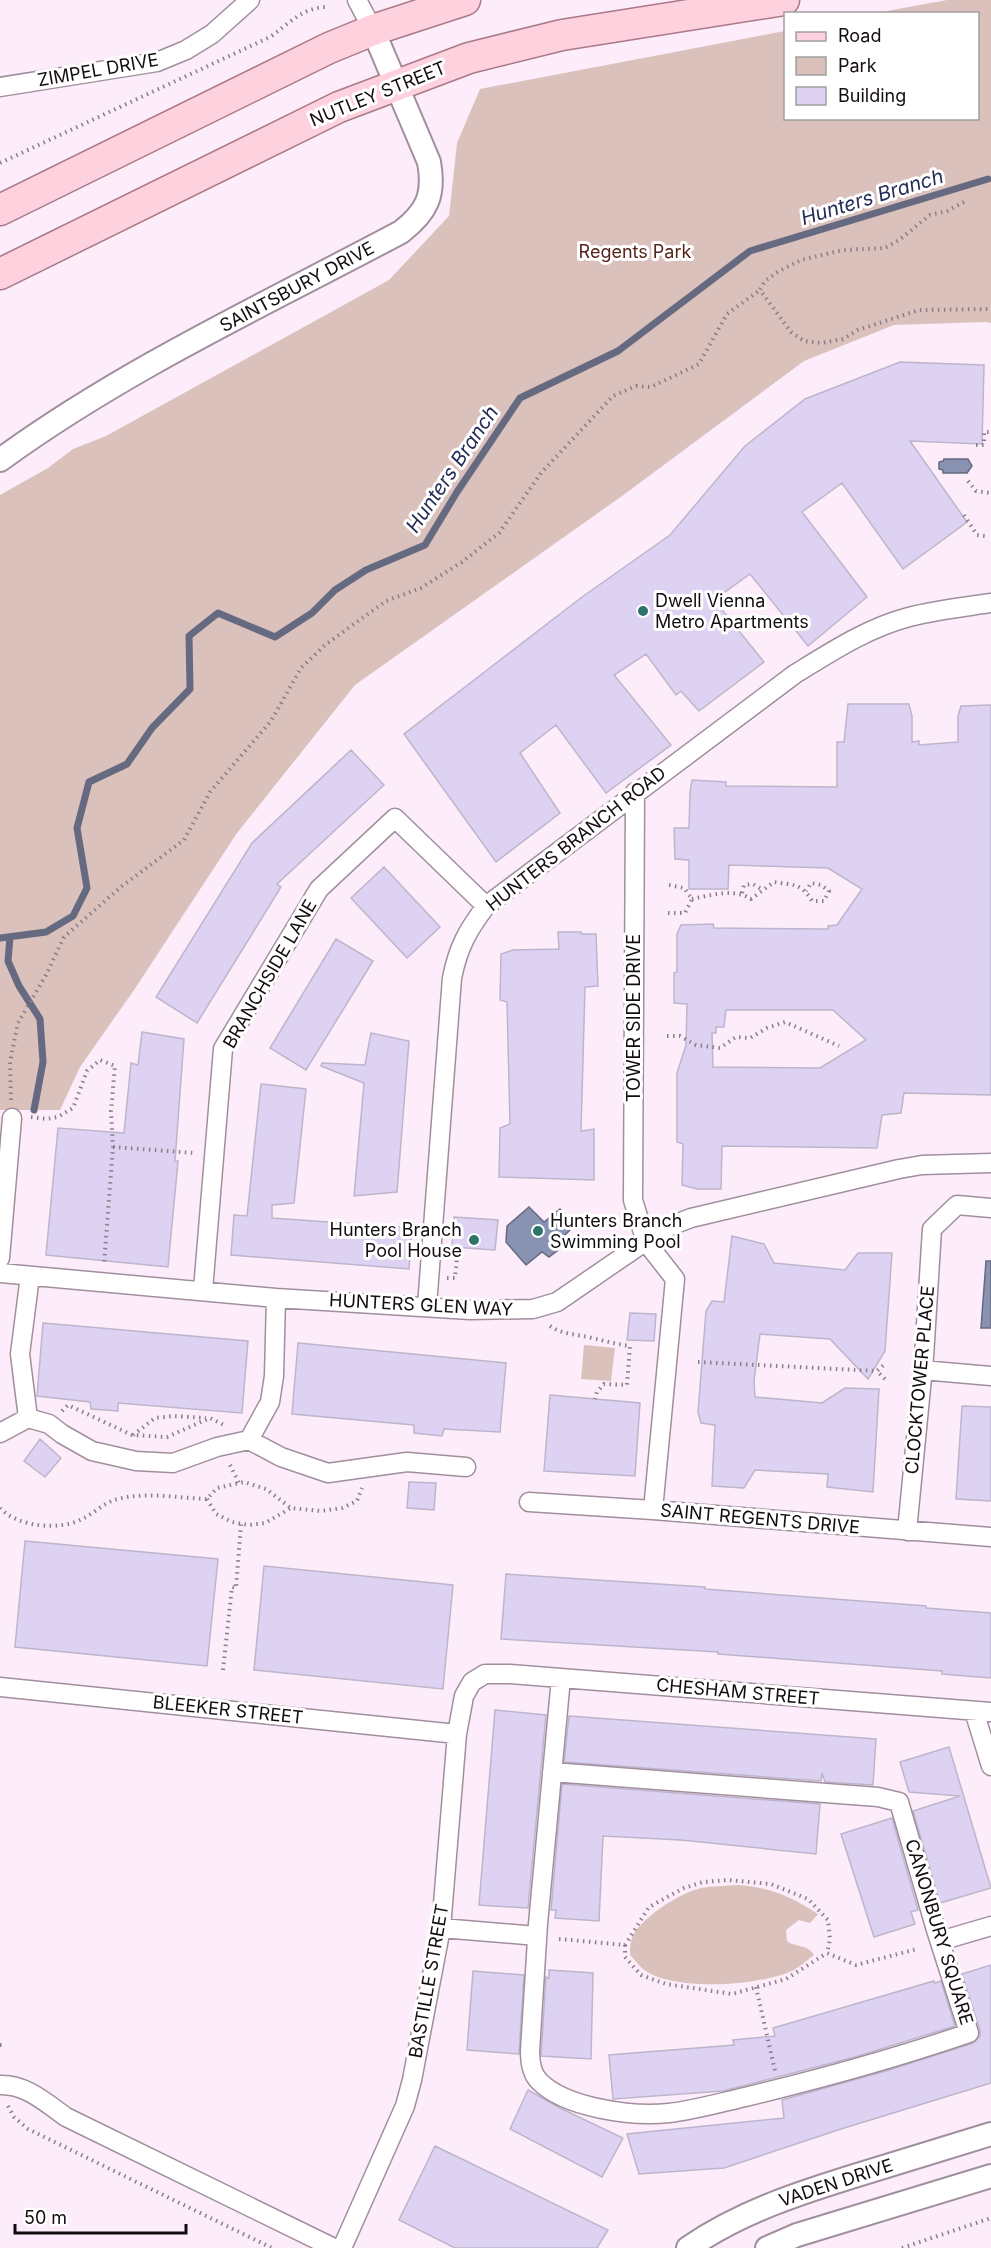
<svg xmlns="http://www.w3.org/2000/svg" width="991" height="2248" font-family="Inter,sans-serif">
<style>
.green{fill:#dac1bc}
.water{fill:#8992b1;stroke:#666a81;stroke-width:1.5}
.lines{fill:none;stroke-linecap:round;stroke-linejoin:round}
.stream{stroke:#666a81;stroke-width:7}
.building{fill:#ded2f3;stroke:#bdb5cb;stroke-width:1.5;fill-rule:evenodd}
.minor-casing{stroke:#a18e9e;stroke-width:21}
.tertiary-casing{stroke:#a18e9e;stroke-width:26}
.primary-casing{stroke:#aa7987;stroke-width:33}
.path{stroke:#8a7f88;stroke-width:4;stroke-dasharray:1.5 4.5;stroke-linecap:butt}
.minor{stroke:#fff;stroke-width:18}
.tertiary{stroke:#fff;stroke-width:22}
.primary{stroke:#fdd1dd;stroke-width:30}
.poi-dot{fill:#2e746b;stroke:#fff;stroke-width:2}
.labels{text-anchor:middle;stroke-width:6;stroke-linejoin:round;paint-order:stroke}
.street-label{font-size:18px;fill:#130c11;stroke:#fff}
.park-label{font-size:18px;fill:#57241b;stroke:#fff}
.poi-label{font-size:18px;fill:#130c11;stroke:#fff;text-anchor:start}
.water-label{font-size:20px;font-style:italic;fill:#242d57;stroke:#fff}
</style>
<rect width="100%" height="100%" fill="#fdedfa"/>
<path class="green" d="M947,0H991V323L986,322L894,325L804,361L622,496L355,685L237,833L134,990L80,1067L60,1110H0V495L48,468L73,449L106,436L389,280L449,216L457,143L480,89L785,31L786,118H978V14L876,13Z
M584,1345L615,1348L611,1381L581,1379Z
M739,1885C772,1888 790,1896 818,1914L810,1923L799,1920L786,1930L787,1941C796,1948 808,1944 814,1955C807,1960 800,1967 792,1971C759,1986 672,1992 643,1969C638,1965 634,1959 630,1955C630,1950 630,1945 631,1941C637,1919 680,1893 701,1888C713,1886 726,1886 739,1885Z"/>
<path class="water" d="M944,459H968L972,466L967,473H943V470L939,469V462L943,461Z
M529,1207L544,1222L560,1209L574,1226L564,1236L565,1245L549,1257L542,1252L526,1265L506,1242L507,1226Z
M986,1261H991V1328H981Z"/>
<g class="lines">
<path class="stream" d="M10,937L8,961L19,986L40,1019L43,1062L34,1110
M0,938L46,932L73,916L87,888L77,828L89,782L127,764L152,728L190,689L189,636L218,613L275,637L312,613L335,590L366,570L425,545L457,492L520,398L618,351L750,251L988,179"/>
</g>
<path class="building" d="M900,362L984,365L982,444L910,441L967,522L903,569L842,483L802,512L867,597L808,646L750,574L714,600L764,662L699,711L681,691L676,695L646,654L614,675L671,745L606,793L556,725L520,753L560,813L496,862L404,734L582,597L670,535L745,446L805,399Z
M848,704H909L912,716V742L919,741V745L958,742V716L961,706L991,705V1095L904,1093L901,1113L882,1115L877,1148L722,1146L721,1189H697L682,1185L683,1144L677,1142V1073L686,1045L687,1004L674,1003V973L677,972V934L681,925L713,924L714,928L828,929V926L837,925L862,889L828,868L729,865L728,889H689V860L675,859L674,828H689L690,792L692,780L726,782V786L837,787V742H844ZM726,1010H833L866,1040L820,1068L713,1067L712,1033H716V1027H724Z
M351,750L384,785L277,884L281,887L197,1023L156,997L252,843Z
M384,867L440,927L407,958L351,898Z
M558,932H581V934H596L598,986L585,987L581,1131L594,1129V1180L499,1177L500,1128L510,1124L507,1002L500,1000L501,954L513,950L559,949Z
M336,939L373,961L306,1070L270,1048Z
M142,1032L184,1039L175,1161H178L168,1267L46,1255L58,1128L124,1133L131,1063L138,1065Z
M371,1033L409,1041L397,1192L354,1196L364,1083L321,1066L322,1063L365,1065Z
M261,1084L306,1089L294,1203L272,1205V1218L412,1228L409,1269L231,1255L234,1215L247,1216Z
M454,1217L498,1220L495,1250L452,1247Z
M732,1236L764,1244L774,1263L845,1270L858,1253H892L885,1351L868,1379L830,1339L760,1334L754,1381L755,1397L822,1403L845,1388L879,1389L873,1492L827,1487L828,1474L755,1470L744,1488L712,1486L715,1425L701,1423L698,1412L706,1311L712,1301L724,1302Z
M630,1313L656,1314L654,1341L627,1340Z
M43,1323L248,1341L242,1413L118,1403V1411L91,1409L90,1402L37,1396Z
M298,1343L506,1363L500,1432L444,1429L442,1436L414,1433V1425L292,1414Z
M550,1395L640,1403L635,1476L544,1471Z
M962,1406L991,1407V1501L956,1499Z
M40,1439L61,1458L45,1477L24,1461Z
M409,1482L436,1483L434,1510L407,1508Z
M25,1541L218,1559L207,1666L15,1647Z
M264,1566L453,1585L443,1689L254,1670Z
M506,1574L705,1587V1589L926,1606V1608L991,1613V1678L942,1674V1671L718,1654V1652L501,1639Z
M495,1710L546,1715L528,1908L479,1905Z
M569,1716L876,1739L873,1785L825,1782L822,1773L821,1781L564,1762Z
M949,1747L991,1888L940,1903L913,1811L960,1796L909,1792L900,1762Z
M562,1784L820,1804L816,1854L681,1840L603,1836L599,1921L555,1918L556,1910H551Z
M892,1818L918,1910L911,1912L915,1924L874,1937L841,1834Z
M991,1965V2083L841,2129L724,2168L639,2174L627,2134L784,2118L782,2100L889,2070L973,2043L980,2036V2030L962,1974Z
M549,1970L593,1973L591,2059L541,2056L546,1977L549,1978Z
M473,1971L524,1975L519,2054L467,2050Z
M934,1981L935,1983L941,1981L955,2026L855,2057L723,2091L613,2099L609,2055L734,2045L733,2040L775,2036L773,2028Z
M528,2090L560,2108L623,2138L602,2177L510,2129Z
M435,2146L608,2230L597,2248H455L399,2220Z"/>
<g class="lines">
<defs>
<path id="minor" d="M357,0L373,30
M0,87L157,62L186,50L212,34L250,0
M635,792L633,1200L646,1242L675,1279L653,1510
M0,1258L12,1118
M0,1273L276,1298L470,1310L533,1309L557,1302L665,1228L691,1218L899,1169L922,1165L991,1163
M30,1276L20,1354L28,1418L49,1424L62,1434L92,1451L136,1461L173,1463L217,1447L249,1440L281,1457L328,1473L407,1462L466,1467
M203,1290L223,1049L319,889L395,818L486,906
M427,1306L452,978C458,948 467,931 486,906L795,674C831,652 867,628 909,617C936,610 964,607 991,603
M922,1370L991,1376
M0,1433L28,1418
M249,1440L270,1402L274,1376L276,1298
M529,1502L653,1510L991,1537
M907,1531L924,1357L932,1229L957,1205L991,1208
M0,1687L457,1734
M974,1711L991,1766
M552,1772L878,1797L899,1802L936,1930L969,2033C896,2058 820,2079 745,2097C719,2103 695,2110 669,2113C633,2117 565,2108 539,2081C531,2073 530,2061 530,2051L538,1924L561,1678
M441,1928L537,1936
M940,1941L991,1926
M0,2085C26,2084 46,2103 66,2117L334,2248
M342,2248L405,2106L412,2080L441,1928L457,1734L464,1696L472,1682L485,1674H510L991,1712"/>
<path id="tertiary" d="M0,460C125,369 266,304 401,232C427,212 435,195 429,162L373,30
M688,2248C742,2211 802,2192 864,2173C906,2160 949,2147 991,2134
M767,2248L797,2235L991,2176"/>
<path id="primary" d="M0,210L329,48L373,30L465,0
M0,274L339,107L469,58L562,35L784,0"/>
</defs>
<use href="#minor" class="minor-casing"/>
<use href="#tertiary" class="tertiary-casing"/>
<use href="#primary" class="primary-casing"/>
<path class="path" d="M0,163L270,37C289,24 301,8 326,7
M964,202L947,211L930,215L899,240L885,248L843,250L801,260L779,271L765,281L760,290L791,332L804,341L821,343L843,339L858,330L919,310L991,309
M976,445H984V432H991
M968,481L976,491L991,493
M964,515L977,535L985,536
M742,893L744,885L753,884L763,890
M692,899C711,895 734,888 751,899L774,882C793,885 801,883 812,901H824L829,891L821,885L811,883L806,891
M668,913H685L692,899L684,888L669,885
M667,1036H680L696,1045L720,1048L736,1037L750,1038L767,1028L785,1022L839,1046
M11,1100L10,1062L18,1023L46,975L64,937L122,886L184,840L210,792L271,721L301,668L325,645L386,601L421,588L462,562L499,533L541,473L613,396L636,386L651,387L699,364L727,314L760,290
M31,1117L47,1119L58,1117L73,1108L87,1071L100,1060L115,1066L111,1111L113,1147L104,1264
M113,1147L194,1153
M447,1278H455L458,1247
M550,1326C563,1335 577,1334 592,1338C606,1341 615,1344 630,1346L627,1385L604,1384L597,1392L595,1399
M698,1362L877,1371
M885,1379L877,1371L886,1363
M62,1411L68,1405L132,1435L167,1437L210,1418L224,1425
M133,1435L155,1418L174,1416L206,1418
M230,1465L239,1483
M207,1499L216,1514L232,1522L249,1525L265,1523L291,1508
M0,1508C17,1527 60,1531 82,1519C93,1514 103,1504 114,1500C144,1491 177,1498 207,1499L217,1488L244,1482L266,1489L291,1508L321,1511L342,1508L357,1501L362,1488
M223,1670L232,1587L236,1588L241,1524
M559,1939L625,1945L649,1907L684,1888L703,1882L728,1880L771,1884L808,1899L828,1920L830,1939L827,1953L856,1965L917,1949
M625,1945V1957L641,1975L666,1984L732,1994L786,1979L827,1953
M756,1987L775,2071
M0,2045H3
M8,2106L14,2117L28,2129L272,2248
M902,2248L991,2218"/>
<use href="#minor" class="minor"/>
<use href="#tertiary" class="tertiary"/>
<use href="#primary" class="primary"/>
</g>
<g class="poi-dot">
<circle cx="643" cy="611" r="6"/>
<circle cx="538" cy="1231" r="6"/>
<circle cx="474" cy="1240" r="6"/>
</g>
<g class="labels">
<g class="street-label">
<text transform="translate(98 70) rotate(-10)" y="6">ZIMPEL DRIVE</text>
<text transform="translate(378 94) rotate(-22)" y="6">NUTLEY STREET</text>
<text transform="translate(297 287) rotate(-28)" y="6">SAINTSBURY DRIVE</text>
<text transform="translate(576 839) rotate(-38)" y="6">HUNTERS BRANCH ROAD</text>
<text transform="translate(270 974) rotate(-60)" y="6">BRANCHSIDE LANE</text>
<text transform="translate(634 1018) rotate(-90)" y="6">TOWER SIDE DRIVE</text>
<text transform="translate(421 1305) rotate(3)" y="6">HUNTERS GLEN WAY</text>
<text transform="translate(920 1380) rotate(-85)" y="6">CLOCKTOWER PLACE</text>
<text transform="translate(760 1519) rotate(5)" y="6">SAINT REGENTS DRIVE</text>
<text transform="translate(738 1692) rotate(5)" y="6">CHESHAM STREET</text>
<text transform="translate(228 1710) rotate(6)" y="6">BLEEKER STREET</text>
<text transform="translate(939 1932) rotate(73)" y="6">CANONBURY SQUARE</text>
<text transform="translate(429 1981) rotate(-80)" y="6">BASTILLE STREET</text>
<text transform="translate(836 2183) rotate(-18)" y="6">VADEN DRIVE</text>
</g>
<g class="park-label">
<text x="635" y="258">Regents Park</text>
</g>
<g class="poi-label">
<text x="655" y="607">Dwell Vienna<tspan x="655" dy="21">Metro Apartments</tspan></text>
<text x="550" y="1227">Hunters Branch<tspan x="550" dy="21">Swimming Pool</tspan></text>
<text x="462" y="1236" text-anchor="end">Hunters Branch<tspan x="462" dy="21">Pool House</tspan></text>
</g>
<g class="water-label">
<text transform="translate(872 197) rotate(-17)" y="7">Hunters Branch</text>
<text transform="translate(452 469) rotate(-56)" y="7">Hunters Branch</text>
</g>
</g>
<rect x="784" y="12" width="195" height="108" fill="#ffffff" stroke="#a19ea0" stroke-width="1.5"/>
<rect x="796" y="32" width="30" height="9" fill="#fdd1dd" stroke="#a19ea0" stroke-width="1.5"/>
<text x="838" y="42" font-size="18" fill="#130c11">Road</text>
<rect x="796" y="57" width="30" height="18" fill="#dac1bc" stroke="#a19ea0" stroke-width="1.5"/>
<text x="838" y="72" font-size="18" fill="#130c11">Park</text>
<rect x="796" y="87" width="30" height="18" fill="#ded2f3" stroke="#a19ea0" stroke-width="1.5"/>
<text x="838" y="102" font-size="18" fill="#130c11">Building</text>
<path d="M15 2224v9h171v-9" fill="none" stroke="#130c11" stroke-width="3"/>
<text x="24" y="2224" font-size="18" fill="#130c11" stroke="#ffffff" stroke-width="4.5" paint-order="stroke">50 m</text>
</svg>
